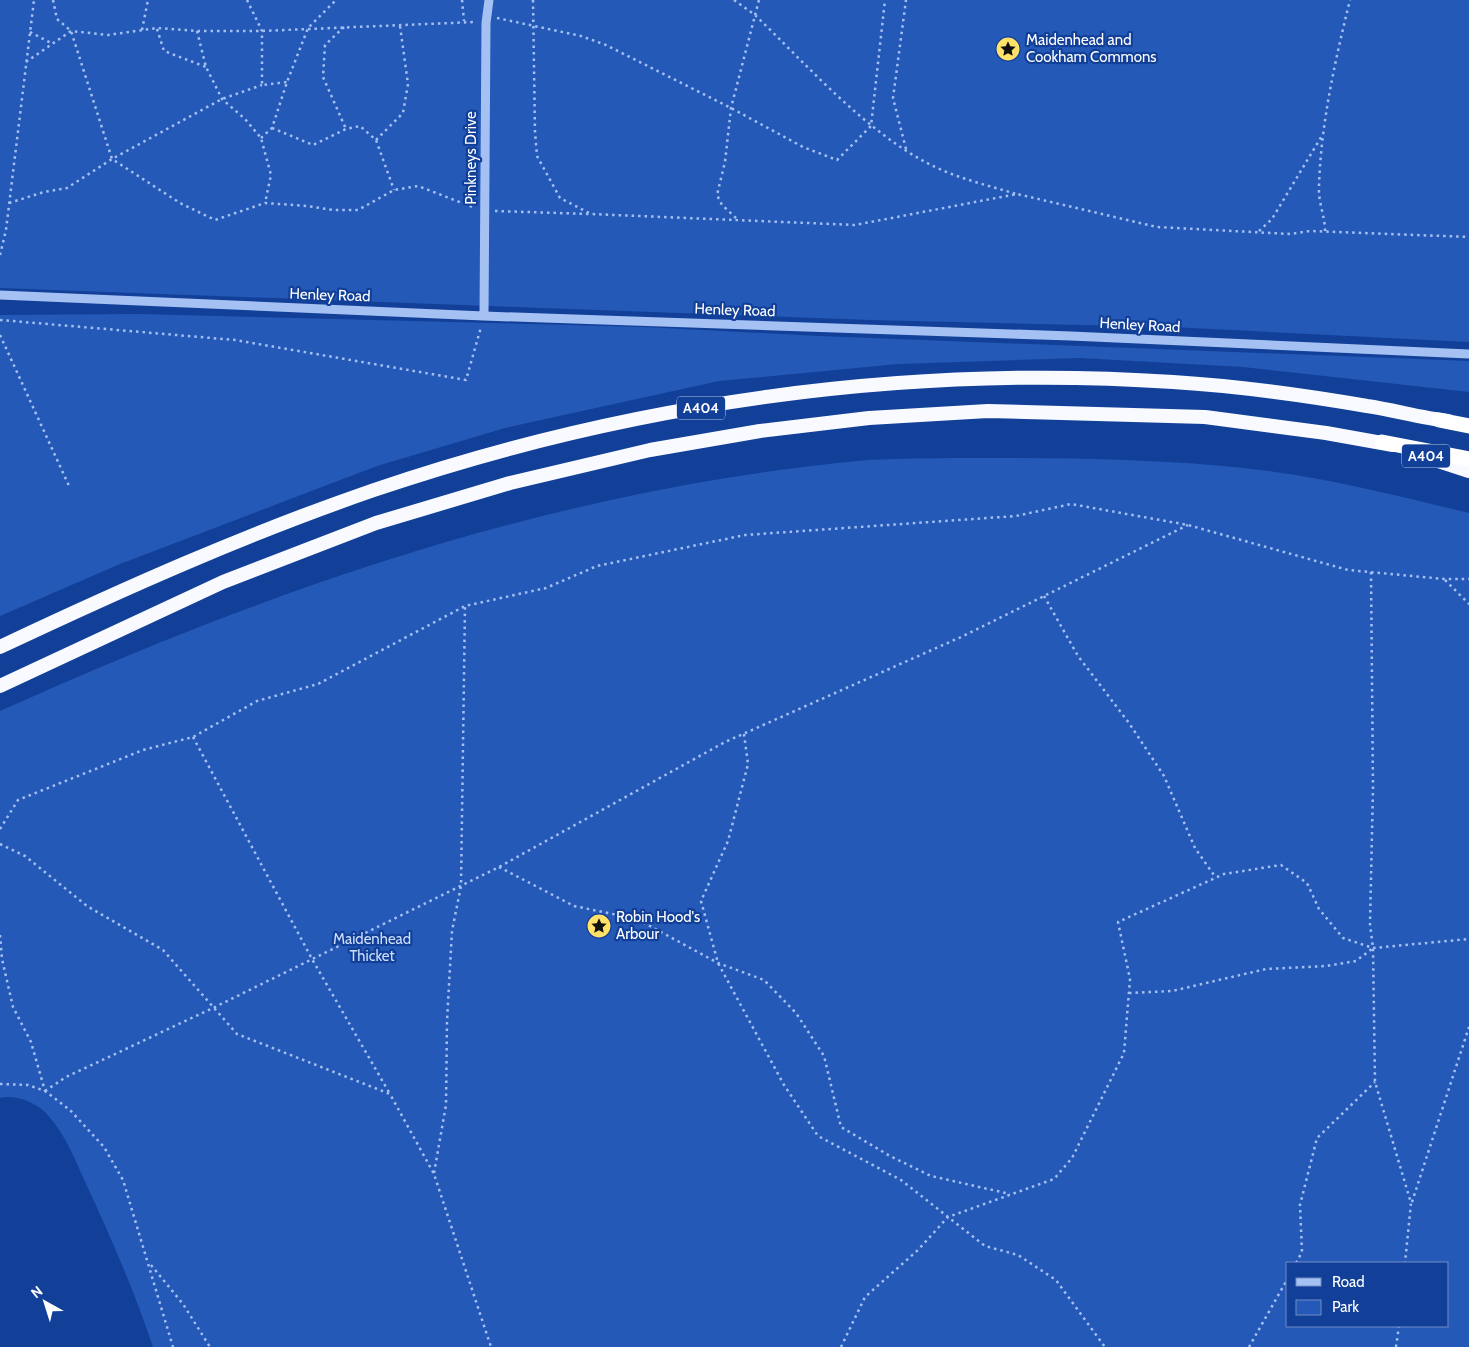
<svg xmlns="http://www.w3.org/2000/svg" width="1469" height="1347" font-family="Cabin,sans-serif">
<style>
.green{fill:#2559b7;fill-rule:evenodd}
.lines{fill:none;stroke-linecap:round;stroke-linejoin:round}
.path{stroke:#a5c1f4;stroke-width:2.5;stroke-dasharray:2.5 4;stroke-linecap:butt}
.tertiary{stroke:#a5c1f4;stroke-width:9}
.trunk{stroke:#f8faff;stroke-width:14}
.motorway{stroke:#fff;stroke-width:15}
.labels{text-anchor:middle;stroke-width:4.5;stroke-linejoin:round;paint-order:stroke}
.shield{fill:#124099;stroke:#b8c6e0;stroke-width:1}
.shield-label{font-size:14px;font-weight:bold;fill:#fff}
.poi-label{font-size:15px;fill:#fff;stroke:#124099;text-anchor:start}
.street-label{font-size:15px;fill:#fff;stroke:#124099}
.park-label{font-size:15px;fill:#cddefd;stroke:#124099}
</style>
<rect width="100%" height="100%" fill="#124099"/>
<path class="green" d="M0,0H1469V342L1171,327L871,320L0,288Z
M139,314L644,327L819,336L1469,361V392L1243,367L1080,358L898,364L719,381L505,428L377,466L120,564L0,616V315Z
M952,458C1049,458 1146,458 1243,468C1320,476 1394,495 1469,513V1347H153C135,1293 112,1240 88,1188C76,1162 66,1134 45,1112C35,1102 14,1094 0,1098V711C275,587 556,490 857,461C889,458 920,459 952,458ZM1288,1263H1448V1326H1288Z"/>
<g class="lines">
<path class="path" d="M53,0L57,19L71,31L112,159L222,99L262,85
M247,0L262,31V85L287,82
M462,0L464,21
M533,0L535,132L537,156L560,198L591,214L855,225L1017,194L1157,227L1290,234L1310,231L1469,237
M734,0L755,15C807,65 865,131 929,164C956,178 987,185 1016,194
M497,18L581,36L606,45L731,108L803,147L837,160L871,126L885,0
M344,27L325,45L323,77L346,129
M157,29L164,51L206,67
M142,30L148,0
M197,31L206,67L222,99L245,119L261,138L271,175L265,203
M30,32L51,43
M26,62L71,31L108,35L157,28L197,31H262L474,22
M272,128L313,145L346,129L360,126L376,140L394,190
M261,138L272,128L287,82L308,28L336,0
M376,140L403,113L408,84L400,26
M906,149L893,98L906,0
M9,203L44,192L67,188L112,159L180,203L215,220L265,203L307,206L333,210H358L394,190L418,186L475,208
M495,211L589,214
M736,218L722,205L717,195L725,162L731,108L759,0
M1259,231L1272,219L1323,134
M1325,231C1325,216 1318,202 1319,186C1321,123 1335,61 1350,0
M0,255L6,230L34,0
M0,320L235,340L466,380L481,327
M0,335L70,488
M1371,572L1373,788L1370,924L1373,948L1375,1082L1411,1203L1405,1263
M1445,580L1469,604
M1044,596L1078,656L1129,723L1164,776L1195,848L1216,878
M744,734L748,764L728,841L701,901L718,963L784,1085L818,1136L901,1180L985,1246L1018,1255L1056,1280L1105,1347
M193,737L312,959L390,1094
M0,829L18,800L143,750L193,737L257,701L318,684L465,606L546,588L597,566L745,535L1016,516L1071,504L1188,525L1348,570L1444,579H1469
M0,844L25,856L87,906L163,950L237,1034L390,1094L434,1174L491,1347
M499,867L574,906L637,919L718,963L764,980L796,1013L824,1056L841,1127L890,1156L931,1176L1010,1194
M0,935L2,959L13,1007L31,1042L45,1091
M1129,993L1172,991L1266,969L1326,966L1356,961L1373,948
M0,1084L28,1085L45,1091L70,1110L104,1147L123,1180L173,1347
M45,1091L66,1077L213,1008L499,867L725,742L961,637L1188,525
M434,1173L446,1105L447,1021L452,931L461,886L465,606
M1412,1202L1469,1027
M1296,1263L1302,1252L1300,1205L1317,1138L1375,1082
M151,1265L183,1304L210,1347
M841,1347L865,1297L918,1250L948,1217L1054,1179L1072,1158L1124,1053L1130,979L1118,922L1224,874L1281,865L1307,883L1319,909L1343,938L1373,948L1469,939
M1249,1347L1288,1278
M1396,1347L1399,1326"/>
<path class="tertiary" d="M0,295L484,316L1071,336L1469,354
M484,316L486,23L489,0"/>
<path class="trunk" d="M1420,455L1469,471
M0,647C123,589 246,534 374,490C629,403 904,364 1173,382C1238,386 1303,395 1367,406C1394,410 1421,418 1448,421
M0,686L223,582L376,523L510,483L650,450L760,431L869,418L988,411L1205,417L1326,433L1393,445"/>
<path class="motorway" d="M1439,420L1469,426
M1382,442L1469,459"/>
</g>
<defs>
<symbol id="sight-disc" viewBox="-11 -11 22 22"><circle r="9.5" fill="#ffe267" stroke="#124099"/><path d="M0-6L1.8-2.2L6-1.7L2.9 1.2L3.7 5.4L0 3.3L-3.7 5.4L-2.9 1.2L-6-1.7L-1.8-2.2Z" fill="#111"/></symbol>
</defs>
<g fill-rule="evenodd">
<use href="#sight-disc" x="994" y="35" width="28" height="28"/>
<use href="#sight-disc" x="585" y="912" width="28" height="28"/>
</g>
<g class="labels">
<g class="shield">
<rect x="677" y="396.5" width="48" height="23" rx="4"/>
<rect x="1402" y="444.5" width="48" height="23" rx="4"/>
</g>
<g class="shield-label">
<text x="701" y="413">A404</text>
<text x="1426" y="461">A404</text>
</g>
<g class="poi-label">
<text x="1026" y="45">Maidenhead and<tspan x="1026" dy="17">Cookham Commons</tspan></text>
<text x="616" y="922">Robin Hood's<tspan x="616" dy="17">Arbour</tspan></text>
</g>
<g class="street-label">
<text transform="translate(471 158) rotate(-90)" y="5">Pinkneys Drive</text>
<text transform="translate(330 295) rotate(2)" y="5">Henley Road</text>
<text transform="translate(735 310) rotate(2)" y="5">Henley Road</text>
<text transform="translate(1140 325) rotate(3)" y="5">Henley Road</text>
</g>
<g class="park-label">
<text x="372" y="944">Maidenhead<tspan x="372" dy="17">Thicket</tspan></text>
</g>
</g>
<rect x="1286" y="1262" width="162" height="65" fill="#124099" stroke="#718cc2"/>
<rect x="1296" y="1278" width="25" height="8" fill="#a5c1f4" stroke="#718cc2"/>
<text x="1332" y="1287" font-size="15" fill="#ffffff">Road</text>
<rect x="1296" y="1300" width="25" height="15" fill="#2559b7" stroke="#718cc2"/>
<text x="1332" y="1312" font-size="15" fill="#ffffff">Park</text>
<g transform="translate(45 1302) rotate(321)" stroke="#124099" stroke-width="4" paint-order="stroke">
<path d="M0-4L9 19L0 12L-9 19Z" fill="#ffffff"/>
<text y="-8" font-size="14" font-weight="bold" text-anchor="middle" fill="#ffffff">N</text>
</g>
</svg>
